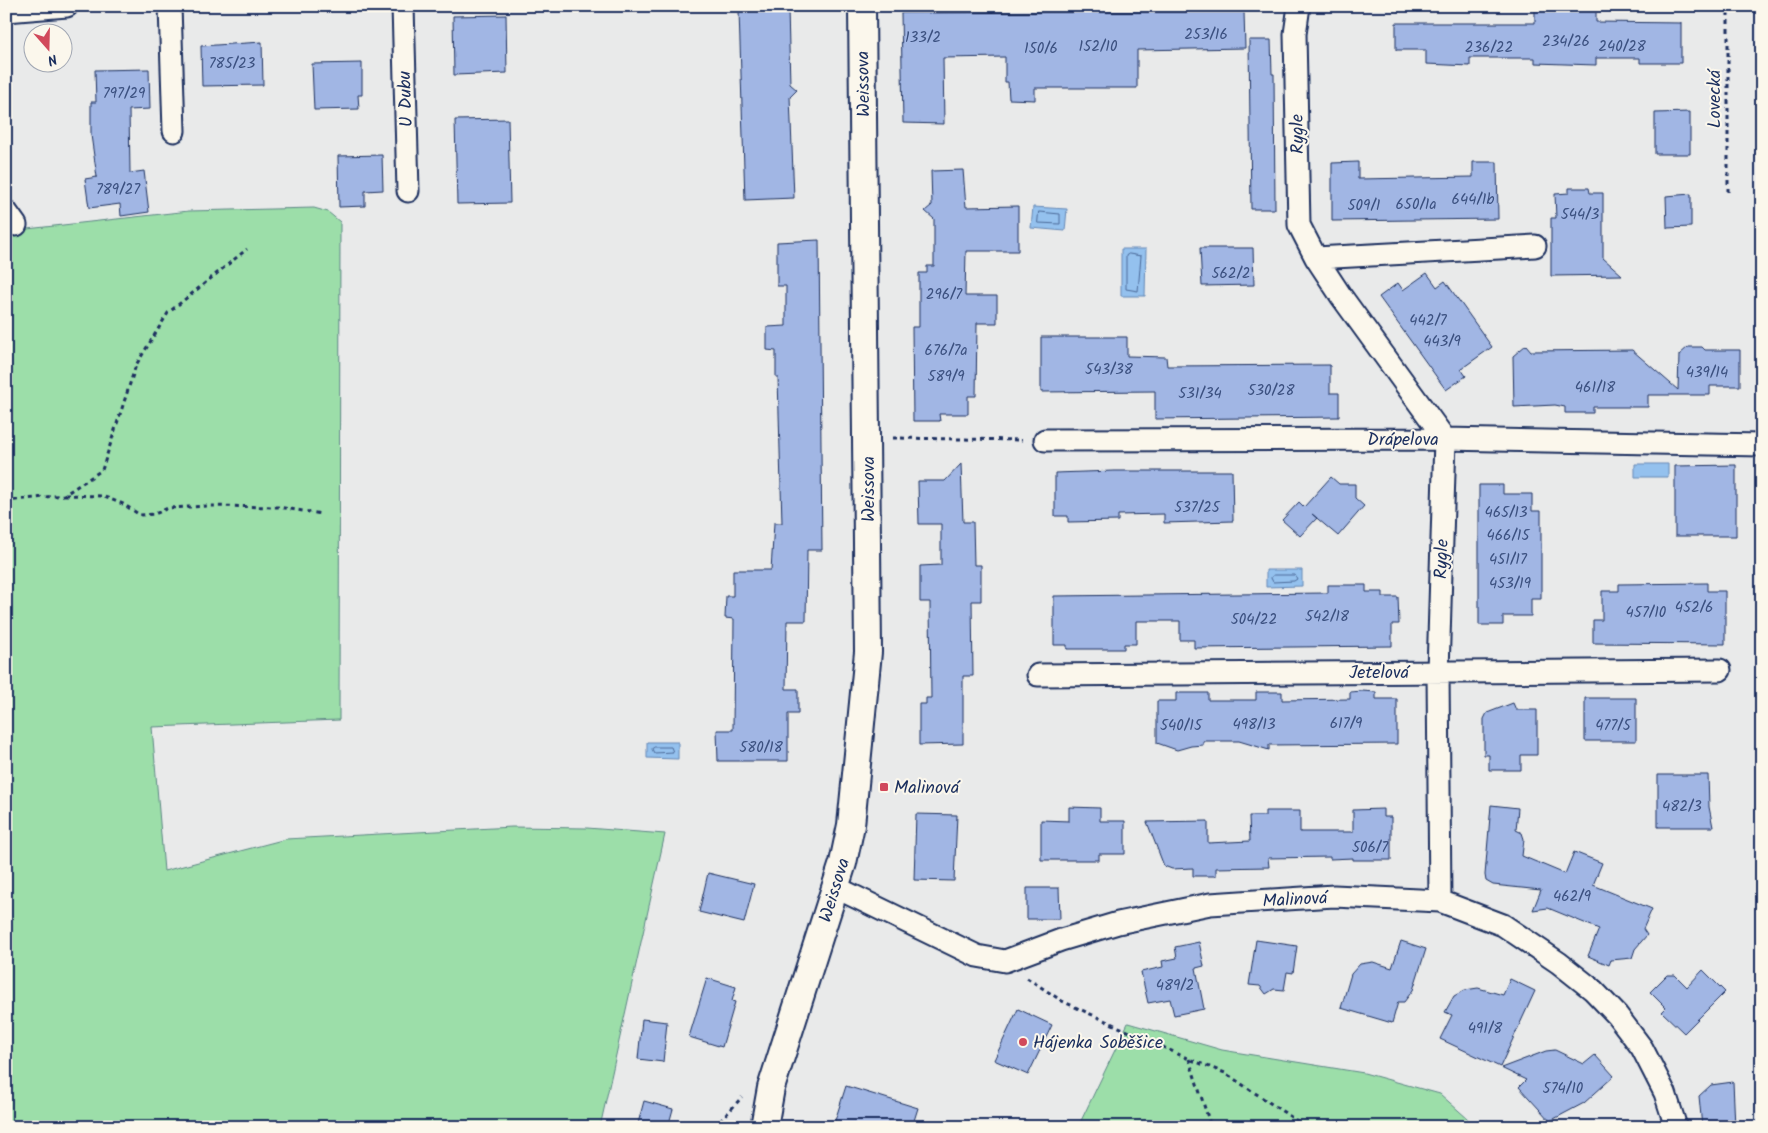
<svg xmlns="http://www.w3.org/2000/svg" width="1768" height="1133" font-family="Kalam,sans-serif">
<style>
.green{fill:#9cdea9;stroke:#5c8684}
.water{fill:#94c1ee;stroke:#6487b4}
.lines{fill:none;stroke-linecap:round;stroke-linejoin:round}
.shore{stroke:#4b6998;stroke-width:1}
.building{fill:#a1b6e4;stroke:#1b2f5e}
.minor-casing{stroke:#1b2f5e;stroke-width:25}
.tertiary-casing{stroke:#1b2f5e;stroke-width:30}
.path{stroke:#1b2f5e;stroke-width:3;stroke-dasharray:4 4;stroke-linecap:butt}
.minor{stroke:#fbf7ec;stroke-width:21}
.tertiary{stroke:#fbf7ec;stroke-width:26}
.poi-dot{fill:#d1495b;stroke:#fbf7ec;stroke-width:2}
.labels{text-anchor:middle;stroke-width:4;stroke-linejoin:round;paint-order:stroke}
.number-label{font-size:15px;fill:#3c5180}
.street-label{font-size:18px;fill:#1b2f5e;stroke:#fbf7ec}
.poi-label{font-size:18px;fill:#1b2f5e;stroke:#fbf7ec;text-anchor:start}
</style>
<rect width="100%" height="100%" fill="#e9eaea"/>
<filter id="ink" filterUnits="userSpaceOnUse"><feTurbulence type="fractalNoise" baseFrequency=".02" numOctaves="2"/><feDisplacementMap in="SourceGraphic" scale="10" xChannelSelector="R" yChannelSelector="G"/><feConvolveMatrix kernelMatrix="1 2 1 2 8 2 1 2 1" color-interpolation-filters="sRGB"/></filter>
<g filter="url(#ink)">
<path class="green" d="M314,208L328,212L340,222L339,720L152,727L164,871L286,839L512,827L587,828L665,834L600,1127H6V228L9,231L189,211Z
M1128,1023L1222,1050L1364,1073L1440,1094L1477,1127H1078Z"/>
<path class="water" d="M1033,207L1067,209L1065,231L1031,228Z
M1121,249H1146L1145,296H1121Z
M1635,464H1668V477H1635Z
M1266,570H1302V586L1266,587Z
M647,742H678V759L647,758Z"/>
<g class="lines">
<path class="shore" d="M1039,212L1060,214V224L1038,223Z
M1129,254L1141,256L1138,291L1126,289V256Z
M1274,575H1295L1297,579L1294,581L1273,582L1271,578Z
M655,747H671L673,752L654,753L652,749Z"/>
</g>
<path class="building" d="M788,10L790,84L797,90L790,97L794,198L745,200L739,11Z
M1535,10H1596V22L1681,23V63H1640V58H1596V65L1535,63V58H1470V66L1426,64V50H1396V23H1535Z
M1083,12H1244L1245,48L1137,50V88H1035V100L1009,99L1008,82H1005V57L943,58L944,124L903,123L901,13Z
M506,15L507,73L454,75L453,16Z
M1249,40H1271L1272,74H1274L1275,209H1251Z
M262,42L263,85L202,86L201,46Z
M362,63V95H358L359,109L314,110L312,64Z
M149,69L150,109L129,110L130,173L144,171L149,212L121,216L120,204L89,208L85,179L97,177L91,135V102H96L95,70Z
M1690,112V154H1655V113Z
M508,119L510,203L457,204L455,120Z
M382,155L383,190L365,191V206L339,207L338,156Z
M1358,162V179L1473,177V162H1497L1498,219L1332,221V163Z
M963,170L966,207L1018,206V251H966L965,296H997V323H977L976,396H968V414H939L940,421H913L912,327H919V273H927V266H934V219L925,211L932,205L931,171Z
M1569,188H1589L1590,193H1603V258L1622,275L1551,276V218H1556L1555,194L1569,193Z
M1691,194V227L1667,228L1666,196Z
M819,240L822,550H807L806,621H787L786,689H798V714H788V761H718L717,730H733L734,619L725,618L726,596H733V570H771L774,523H782L778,377H776V351L767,350V327L786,326V286H777V242Z
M1200,248H1253L1254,285L1202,286Z
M1427,273L1437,287L1445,281L1492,347L1461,369L1466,376L1446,390L1379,297L1398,283L1403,290Z
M1041,337H1127V356L1166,357L1167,366L1330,365V393H1339V417L1155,419V391L1041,392Z
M1526,345L1531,351L1632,350L1678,390L1679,355L1688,347H1702L1705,350H1740V386H1710V395H1648V407H1593V413H1565V407L1555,405L1514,407L1513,356Z
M961,464L963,522H973L974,565H981V601H972L973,676H963V744L919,745V704H926V698H931L930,602H920V566L941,565V524H919L918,481H945Z
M1736,465V536H1675V466Z
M1114,471H1232L1233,521L1164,523V514L1118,515V521L1068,522V516H1055V473Z
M1331,477L1339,484H1355V498L1364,506L1338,536L1312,514L1317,518L1300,536L1282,520L1299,502L1304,507Z
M1479,485H1503V494H1532V511H1541V599H1531V616H1503V625H1479Z
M1707,583V591H1725V644L1593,643V620H1602V591H1619V584Z
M1328,585H1366V592H1383V597H1398L1399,624H1392V646L1194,648V640H1180V621H1136V644H1124V649H1067V645H1054V596L1328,593Z
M1362,691L1376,692V699H1397V744L1269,745V750L1239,741H1203V745L1191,746L1177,750L1157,743V701H1176V693H1208V700H1256V692H1282V700L1350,699V692Z
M1585,698H1636V741H1585Z
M1513,703L1516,710H1537V755H1521V770H1489V755H1484V719L1487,713Z
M1658,775H1708L1709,807L1713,827H1658Z
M1491,805L1518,808L1516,830L1522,833L1524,839L1522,856L1565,874L1574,852L1602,863L1593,885L1652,909L1643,929L1647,935L1635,949L1632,958L1611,960L1609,965L1588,956L1599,929L1548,908L1533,910L1541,890L1493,885L1486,881L1485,875Z
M1069,807L1100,808V821H1125V854H1099V860H1041V820L1069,821Z
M1383,809V817H1391V860H1353V858L1330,859V857L1268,858L1269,867L1216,868V876H1193V868L1172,869L1164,866L1147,822L1208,821V843L1250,841L1249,816H1265V811H1300V832H1353V810Z
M916,814L957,815L954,881L914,880Z
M708,873L754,884L744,923L699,912Z
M1027,888H1059L1060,919H1027Z
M1256,940L1297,946L1293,973L1287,972L1284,990L1274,989L1266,994L1260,986L1249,985Z
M1401,941L1426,949L1413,990L1404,1002H1398L1392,1023L1341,1008L1351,974L1360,964L1373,962L1392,968Z
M1199,942L1204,966L1196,968L1204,1009L1174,1015L1170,999L1148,1003L1141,972L1163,967L1162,961L1177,958L1175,947Z
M1703,970L1725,992L1684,1033L1662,1012L1666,1008L1650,992L1667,975H1675L1687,987Z
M707,978L736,987L732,1001L735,1002L722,1047L689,1037Z
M1510,979L1535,991L1500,1067L1440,1039L1452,1015L1445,1012L1454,996L1465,990L1478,988L1503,995Z
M1018,1009L1052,1025L1028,1075L994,1060Z
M642,1019L667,1022L663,1062L638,1059Z
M1555,1050L1584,1064L1595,1055L1614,1076L1584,1103L1550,1121L1519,1087L1526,1080L1501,1068L1546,1051Z
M1733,1082L1735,1127H1702L1699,1096L1711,1085Z
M846,1086L918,1108L912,1127H833Z
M644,1101L673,1109L668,1127H637Z"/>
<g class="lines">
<defs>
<path id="minor" d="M170,6L174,131
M403,6L408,191
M1299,6L1295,34L1299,225L1316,258L1341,296L1445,439L1438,672L1440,901
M6,11L67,6
M6,211L16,225
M1316,258L1535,246
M1045,440L1445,439L1762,445
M1038,675L1720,670
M835,887L977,956L1005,961L1061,940L1118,923L1210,904L1334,896L1440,901L1503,925L1559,963L1593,990L1617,1015L1642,1048L1665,1093L1676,1127"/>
<path id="tertiary" d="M764,1127L771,1088L843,863L851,825L868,652L862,6"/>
</defs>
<use href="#minor" class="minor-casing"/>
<use href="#tertiary" class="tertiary-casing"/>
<path class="path" d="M1728,192V6
M893,438L1022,440
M65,495L102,496L123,504L140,515L155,514L168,508L209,506L278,507L322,514
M6,501L64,495L102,470L136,365L168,313L247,249
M1027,978L1062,1001L1189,1059L1225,1073L1306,1127
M1189,1059L1211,1127
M715,1127L742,1097"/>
<use href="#minor" class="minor"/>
<use href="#tertiary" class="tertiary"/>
</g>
</g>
<g class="poi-dot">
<rect x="879" y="782" width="10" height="10" rx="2.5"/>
<circle cx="1023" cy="1042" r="5"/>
</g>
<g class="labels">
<g class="number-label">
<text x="1206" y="39">253/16</text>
<text x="923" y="42">133/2</text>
<text x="1566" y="46">234/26</text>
<text x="1098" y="51">152/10</text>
<text x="1622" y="51">240/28</text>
<text x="1489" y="52">236/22</text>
<text x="1041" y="53">150/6</text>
<text x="232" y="68">785/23</text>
<text x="124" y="98">797/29</text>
<text x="118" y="194">789/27</text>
<text x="1473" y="204">644/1b</text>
<text x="1416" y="209">650/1a</text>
<text x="1364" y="210">509/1</text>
<text x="1580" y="219">544/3</text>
<text x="1231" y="278">562/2</text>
<text x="944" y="299">296/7</text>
<text x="1428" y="325">442/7</text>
<text x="1442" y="346">443/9</text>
<text x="946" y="355">676/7a</text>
<text x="1109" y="374">543/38</text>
<text x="1707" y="377">439/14</text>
<text x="946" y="381">589/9</text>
<text x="1595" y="392">461/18</text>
<text x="1271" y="395">530/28</text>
<text x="1200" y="398">531/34</text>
<text x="1197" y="512">537/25</text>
<text x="1506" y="517">465/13</text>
<text x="1508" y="540">466/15</text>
<text x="1508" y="564">451/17</text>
<text x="1510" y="588">453/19</text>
<text x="1694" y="612">452/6</text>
<text x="1646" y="617">457/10</text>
<text x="1327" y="621">542/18</text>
<text x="1254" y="624">504/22</text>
<text x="1346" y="728">617/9</text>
<text x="1254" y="729">498/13</text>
<text x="1181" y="730">540/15</text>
<text x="1613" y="730">477/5</text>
<text x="761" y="752">580/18</text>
<text x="1682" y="811">482/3</text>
<text x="1370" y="852">506/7</text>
<text x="1572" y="901">462/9</text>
<text x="1175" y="990">489/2</text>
<text x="1485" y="1033">491/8</text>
<text x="1563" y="1093">574/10</text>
</g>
<g class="street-label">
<text transform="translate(863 84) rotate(-91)" y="6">Weissova</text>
<text transform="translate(405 99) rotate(-92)" y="6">U Dubu</text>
<text transform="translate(1714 99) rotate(-90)" y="6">Lovecká</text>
<text transform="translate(1297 134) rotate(-91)" y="6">Rygle</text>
<text x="1403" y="445">Drápelova</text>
<text transform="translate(868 489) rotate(-90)" y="6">Weissova</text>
<text transform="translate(1441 559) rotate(-88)" y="6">Rygle</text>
<text x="1379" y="678">Jetelová</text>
<text transform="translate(834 890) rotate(-73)" y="6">Weissova</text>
<text transform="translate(1295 899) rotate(-3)" y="6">Malinová</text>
</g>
<g class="poi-label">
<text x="894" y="793">Malinová</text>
<text x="1033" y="1048">Hájenka Soběšice</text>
</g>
</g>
<rect width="1768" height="1133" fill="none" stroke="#fbf7ec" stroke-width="25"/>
<rect x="12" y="12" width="1743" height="1108" fill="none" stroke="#1b2f5e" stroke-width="2" filter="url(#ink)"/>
<g transform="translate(48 48) rotate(160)"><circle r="24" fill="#fbf7ec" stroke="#a1a7b3"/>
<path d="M0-4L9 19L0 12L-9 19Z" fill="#d1495b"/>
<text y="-8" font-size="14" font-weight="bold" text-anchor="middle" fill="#1b2f5e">N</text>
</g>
</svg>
